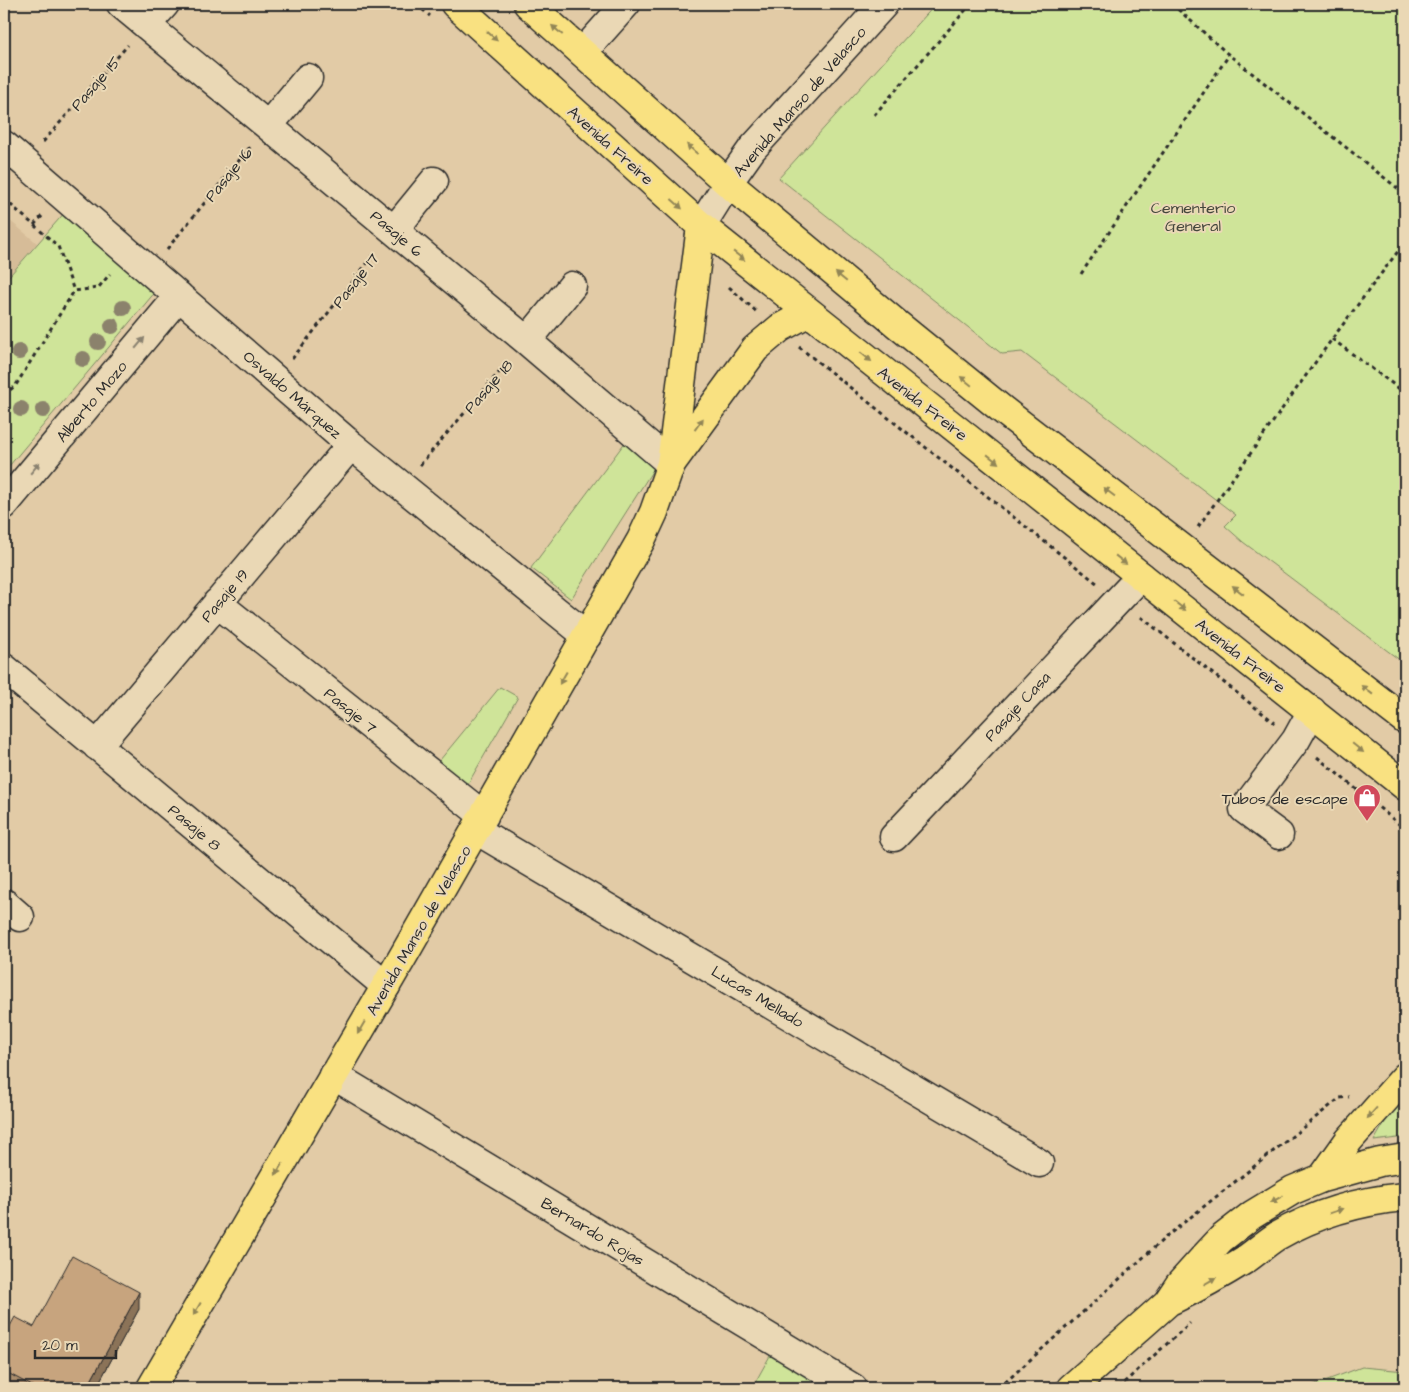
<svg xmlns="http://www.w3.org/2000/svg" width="1409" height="1392" font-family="'Architects Daughter',sans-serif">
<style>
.built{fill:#d6bc98}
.green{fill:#cfe499;stroke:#7d8862}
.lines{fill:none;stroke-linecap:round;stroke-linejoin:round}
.minor-casing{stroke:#2b2b2b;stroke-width:31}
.major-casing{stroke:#2b2b2b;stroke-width:31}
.path{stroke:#2b2b2b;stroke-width:3;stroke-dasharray:4 4;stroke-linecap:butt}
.minor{stroke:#ead8b5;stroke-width:28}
.major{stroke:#f9e181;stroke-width:28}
.tree{fill:#8b826c}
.wall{fill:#ab8d6c;stroke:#2b2b2b}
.shaded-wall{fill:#8b7358;stroke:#2b2b2b}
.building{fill:#c7a47e;stroke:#2b2b2b}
.oneway{fill:#928656}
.oneway2{fill:#8a8270}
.labels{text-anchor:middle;stroke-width:4;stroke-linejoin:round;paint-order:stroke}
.street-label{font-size:16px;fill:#2b2b2b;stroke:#ead8b5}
.park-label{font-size:16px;fill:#44473c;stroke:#ead8b5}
.poi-label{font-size:16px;fill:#2b2b2b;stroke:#ead8b5;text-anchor:end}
</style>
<rect width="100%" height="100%" fill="#e2cba6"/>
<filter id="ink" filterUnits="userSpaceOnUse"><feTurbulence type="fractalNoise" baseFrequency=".02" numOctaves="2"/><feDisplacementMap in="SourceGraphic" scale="10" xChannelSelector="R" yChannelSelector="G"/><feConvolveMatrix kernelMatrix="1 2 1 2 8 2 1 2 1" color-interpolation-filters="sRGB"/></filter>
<g filter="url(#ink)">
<path class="built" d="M4,216L37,243L4,282Z"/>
<path class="green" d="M936,4H1405V664L1243,542L1225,526L1236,515L1022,352L1002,354L779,178Z
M66,211L156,291L4,472V282Z
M626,441L656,465L571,599L531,568Z
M500,687L518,697L465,789L435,766Z
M1405,1098V1137L1374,1141L1389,1115Z
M771,1354L827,1388H752Z
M1362,1367L1405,1371V1388H1306Z"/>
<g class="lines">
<defs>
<path id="minor" d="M121,4L527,341L671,464
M146,25L165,4
M583,52L626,4
M268,126L308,78
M4,145L351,445L587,636
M701,226L728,183L752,149L884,4
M394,230L434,181
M527,341L572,286
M4,505L179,296
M217,603L484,816
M4,668L386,986
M97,746L351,445
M476,830L1039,1163
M1279,835L1244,809L1296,740L1312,711
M894,837L1141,576
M4,903L20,917
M333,1075L853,1388"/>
<path id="major" d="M455,4L701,226L1405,786
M528,4L728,183L898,325L1004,411L1405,720
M673,461L755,349L780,328L809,312
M1322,1178L1349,1140L1405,1077
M1172,1300C1197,1288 1222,1274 1246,1259C1256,1252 1266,1243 1277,1236C1317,1213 1359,1201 1405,1197
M151,1388L401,960L641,540L654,512L671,464L701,226
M1071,1388L1167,1303L1179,1285L1206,1255L1221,1239L1252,1215L1293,1190L1322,1178L1380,1162L1405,1158"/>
</defs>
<use href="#minor" class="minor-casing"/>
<use href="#major" class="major-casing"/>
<path class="path" d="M416,4L430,16
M1172,4L1229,55L1405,194
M874,115L971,4
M43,142L128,45
M4,199L58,246L74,291
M34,225L44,214
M167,249L250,147
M1081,274L1229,55
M729,287L758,313
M1332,339L1405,393
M799,347L1098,584
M292,359L376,252
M4,395L16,385L74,291L98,288L110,274
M420,465L508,362
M1198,527L1332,339L1405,242
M1141,617L1275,723
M1317,757L1405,829
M788,1388L789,1381
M999,1388L1167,1236L1340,1098L1349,1097
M1118,1388L1190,1323"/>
<use href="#minor" class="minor"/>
<use href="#major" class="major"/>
</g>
<g class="tree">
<circle cx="123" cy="308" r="8"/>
<circle cx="112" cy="326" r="8"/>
<circle cx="98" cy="342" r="8"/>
<circle cx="19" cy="352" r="8"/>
<circle cx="83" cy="359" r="8"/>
<circle cx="21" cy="409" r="8"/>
<circle cx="43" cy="410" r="8"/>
</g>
<path class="wall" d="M139,1309L96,1388H6L4,1387V1337L34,1327Z"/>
<path class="shaded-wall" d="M139,1292V1309L96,1388H87Z"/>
<path class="building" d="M72,1256L139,1292L87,1388H36L4,1371V1337L15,1317L34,1327Z"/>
<defs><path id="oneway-solid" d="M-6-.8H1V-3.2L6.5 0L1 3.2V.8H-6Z" transform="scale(1.25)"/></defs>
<g class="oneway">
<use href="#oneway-solid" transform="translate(557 30) rotate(-139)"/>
<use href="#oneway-solid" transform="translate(492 36) rotate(42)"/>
<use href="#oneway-solid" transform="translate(692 149) rotate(-138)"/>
<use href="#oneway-solid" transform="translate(677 204) rotate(42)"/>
<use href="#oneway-solid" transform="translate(739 256) rotate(38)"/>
<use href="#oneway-solid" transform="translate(841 277) rotate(-140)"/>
<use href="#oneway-solid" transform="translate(866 357) rotate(39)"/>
<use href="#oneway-solid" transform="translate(966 381) rotate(-141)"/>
<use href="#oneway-solid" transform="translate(699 424) rotate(-54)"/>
<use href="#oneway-solid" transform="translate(993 459) rotate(38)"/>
<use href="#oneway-solid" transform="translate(1109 492) rotate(-143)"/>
<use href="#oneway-solid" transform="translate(1121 560) rotate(38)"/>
<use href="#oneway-solid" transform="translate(1238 590) rotate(-142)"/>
<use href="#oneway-solid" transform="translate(1180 606) rotate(38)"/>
<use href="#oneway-solid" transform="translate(563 678) rotate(120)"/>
<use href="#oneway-solid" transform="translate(1367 690) rotate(-142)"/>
<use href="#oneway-solid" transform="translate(1358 748) rotate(39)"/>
<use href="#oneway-solid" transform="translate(361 1028) rotate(120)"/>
<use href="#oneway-solid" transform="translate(1372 1113) rotate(131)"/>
<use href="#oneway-solid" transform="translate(279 1169) rotate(120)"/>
<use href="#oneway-solid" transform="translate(1277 1199) rotate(151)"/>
<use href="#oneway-solid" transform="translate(1336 1211) rotate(-19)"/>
<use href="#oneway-solid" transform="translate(1210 1281) rotate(-30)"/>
<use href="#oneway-solid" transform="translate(197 1309) rotate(120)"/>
</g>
<g class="oneway2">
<use href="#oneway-solid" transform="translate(140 343) rotate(-50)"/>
<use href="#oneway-solid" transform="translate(35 468) rotate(-50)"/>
</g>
</g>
<defs>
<symbol id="shop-pin" viewBox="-11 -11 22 30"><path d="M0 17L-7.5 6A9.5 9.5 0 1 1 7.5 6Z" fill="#d1495b" stroke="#ead8b5"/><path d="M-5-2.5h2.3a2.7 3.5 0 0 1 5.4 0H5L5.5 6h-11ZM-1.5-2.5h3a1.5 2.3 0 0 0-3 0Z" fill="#fff"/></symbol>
</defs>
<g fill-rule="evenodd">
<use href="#shop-pin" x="1351" y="782" width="32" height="43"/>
</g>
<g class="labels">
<g class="street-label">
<text transform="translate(95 83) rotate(-49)" y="6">Pasaje 15</text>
<text transform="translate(799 101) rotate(-49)" y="6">Avenida Manso de Velasco</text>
<text transform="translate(611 145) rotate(42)" y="6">Avenida Freire</text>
<text transform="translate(228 174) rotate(-51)" y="6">Pasaje 16</text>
<text transform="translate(397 233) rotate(40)" y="6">Pasaje 6</text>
<text transform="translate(355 280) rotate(-52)" y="6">Pasaje 17</text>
<text transform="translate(488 386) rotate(-49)" y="6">Pasaje 18</text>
<text transform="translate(293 394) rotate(41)" y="6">Osvaldo Márquez</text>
<text transform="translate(91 401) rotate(-50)" y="6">Alberto Mozo</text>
<text transform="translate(923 403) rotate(38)" y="6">Avenida Freire</text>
<text transform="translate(224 595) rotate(-50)" y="6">Pasaje 19</text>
<text transform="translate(1241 655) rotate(38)" y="6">Avenida Freire</text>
<text transform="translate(1017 706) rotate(-47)" y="6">Pasaje Casa</text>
<text transform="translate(351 710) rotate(39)" y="6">Pasaje 7</text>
<text transform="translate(195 827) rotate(40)" y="6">Pasaje 8</text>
<text transform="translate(418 930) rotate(-60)" y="6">Avenida Manso de Velasco</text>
<text transform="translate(758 996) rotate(31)" y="6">Lucas Mellado</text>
<text transform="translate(593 1231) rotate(31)" y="6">Bernardo Rojas</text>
</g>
<g class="park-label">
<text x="1193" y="213">Cementerio<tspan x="1193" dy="18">General</tspan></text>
</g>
<g class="poi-label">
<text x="1348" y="804">Tubos de escape</text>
</g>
</g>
<rect width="1409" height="1392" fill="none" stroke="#ead8b5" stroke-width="20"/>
<rect x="10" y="10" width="1389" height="1372" fill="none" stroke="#2b2b2b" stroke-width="2" filter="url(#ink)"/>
<path d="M35 1350v8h81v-8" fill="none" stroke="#2b2b2b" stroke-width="2.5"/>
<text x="42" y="1350" font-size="15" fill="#2b2b2b" stroke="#ead8b5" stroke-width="4" paint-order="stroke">20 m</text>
</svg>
